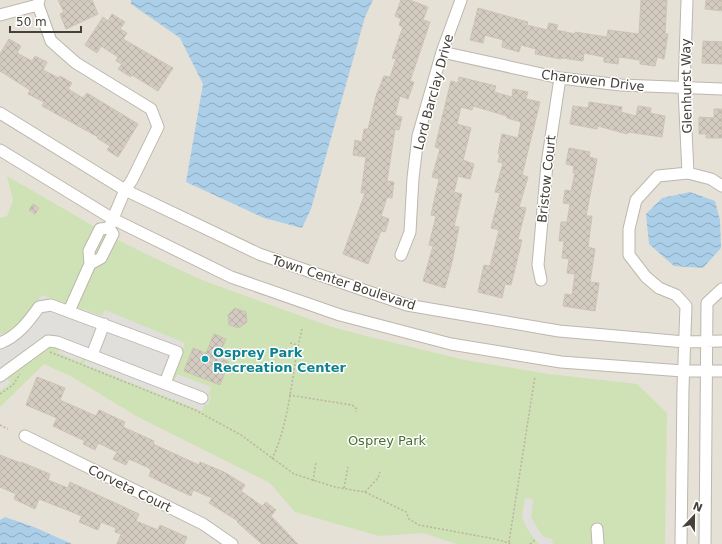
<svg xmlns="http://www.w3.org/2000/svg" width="722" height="544" font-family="'DejaVu Sans',sans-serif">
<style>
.residential{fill:#e5e1d7}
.park{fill:#cee2b5}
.parking{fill:#e1dfdc}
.water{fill:url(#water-waves)}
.building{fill:url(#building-cross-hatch);stroke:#cdc3b3}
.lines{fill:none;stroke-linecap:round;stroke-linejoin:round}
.minor-casing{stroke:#bdb7ac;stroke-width:13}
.path{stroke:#bdb29f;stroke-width:1.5;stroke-dasharray:2 2;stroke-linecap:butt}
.minor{stroke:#fff;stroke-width:11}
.culture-dot{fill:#0f9aa8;stroke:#fff;stroke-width:1.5}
.labels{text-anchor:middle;stroke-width:3;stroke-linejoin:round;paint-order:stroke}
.street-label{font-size:13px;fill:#454038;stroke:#fff}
.culture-label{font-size:13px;font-weight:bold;fill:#0d838f;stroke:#fff;text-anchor:start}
.park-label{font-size:13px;fill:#497031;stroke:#fff}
</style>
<defs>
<pattern id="water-waves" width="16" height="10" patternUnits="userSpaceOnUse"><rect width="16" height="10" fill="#abcfe8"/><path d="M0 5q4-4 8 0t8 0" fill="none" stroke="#8da9bd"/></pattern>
<pattern id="building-cross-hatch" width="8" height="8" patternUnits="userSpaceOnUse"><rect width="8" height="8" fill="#d3cbbf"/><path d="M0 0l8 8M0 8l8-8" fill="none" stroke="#b6afa5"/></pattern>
</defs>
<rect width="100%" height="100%" fill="#f2efe8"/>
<path class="residential" d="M0,0H722V544H0Z"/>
<path class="park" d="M7,176L116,239L152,257L202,280L262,302L329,326L370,337L465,360L549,374L637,384L667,413L665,544H457L423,533L379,536L295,512L270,483L138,417L72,377L44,364L0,407V218L7,216L13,200Z"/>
<path class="parking" d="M42,295L102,316L105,310L185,343L172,379L175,380L177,374L211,387L208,395L211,397L208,405L205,404L202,411L84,364L87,357L83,356L80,362L58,353L60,348L55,345L46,347L7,378L11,383L0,391V334L6,333L26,317Z
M525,498L533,499L531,517L541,534L545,537L552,539L553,544H539L529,532L522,517Z"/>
<path class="water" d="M131,0H373L365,17L311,209L302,228L264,218L186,182L203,84L180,38L131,4Z
M690,192L715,201L720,220L721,248L703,268L674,266L649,244L646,214L662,198Z
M5,517L34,527L72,544H0V520Z"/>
<path class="building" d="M58,0H92L98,14L66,29L60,14L64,12Z
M401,0H410L428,7L423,20L430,22L410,81L414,82L408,99L400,96L395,115L402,117L399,130L395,129L387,181L394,182L392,198L387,197L381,216L389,219L385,232L381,231L368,264L343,254L365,193H361L366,157L353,155L355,140L362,142L364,129H368L376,96L384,76L390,77L396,59L392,58L403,27L399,25L401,19L395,16Z
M641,0H667L665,34H668L664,59L657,57L655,66L640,64V60L619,57L618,64L604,62V57L584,53L583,61L562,58L561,59L535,54L536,49L521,45L519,52L502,47L503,40L485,35L483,43L470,40L478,8L528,22L527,25L547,30L549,23L558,25L556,30L575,34V32L607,37L608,30L639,34Z
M706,0H722V11L705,9Z
M112,14L125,22L120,29L127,33L123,39L173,68L158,91L132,75L131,77L118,69L122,64L116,61L118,57L101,46L97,53L85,45L103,17L108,21Z
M9,39L21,46L17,53L32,61L35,56L47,62L43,70L59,78L60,76L72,83L68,89L83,98L87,93L138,124L118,157L107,150L110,146L97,138L98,137L42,106L44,102L28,94L30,90L0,71V54Z
M703,41L722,42V64L702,63Z
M459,77L496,86L494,92L512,97L513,89L528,92L526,99L540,102L522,175L528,177L519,207L526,208L518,239L522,240L511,285L505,284L502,298L478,292L484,265L490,266L499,230L491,228L500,193L495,192L503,163L498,162L500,154H498L502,134L518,138L521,122L507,118V116L473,106L472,110L461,107L457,124L471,128L463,160L474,164L470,179L458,176L454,192L462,194L454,226L459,227L453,258L445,288L423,281L433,246L429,245L436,216L431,215L439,179L432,177L440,149L435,147L451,81L458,83Z
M589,102L622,107L621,112L636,116L638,106L651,108L650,113L665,116L662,137L628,132L627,134L598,126L597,129L570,124L573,106L588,108Z
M714,109H722V138H706V134H699V117L714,118Z
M569,148L590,152L589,157L597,159L586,216H592L588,247L595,249L590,282L599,283L595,311L563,306L565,294L572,295L575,274L567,273L569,259L562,258L564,241H559L561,222H567L570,204L563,203L565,190L571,191L575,173H573L574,166L566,164Z
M33,204L39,208L35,214L29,210Z
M235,308L246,312L247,322L239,328L229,325L228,315Z
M214,334L226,339L218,357L229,362L220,385L184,371L193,348L206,353Z
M37,377L65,388L60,400L96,416L99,410L125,422L123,427L154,441L153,444L199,465L200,462L224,472L245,485L241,491L262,506L266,502L276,510L271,516L298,544H262L237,522L238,521L209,503L212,498L193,490L191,496L178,490L149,476L151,470L147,467L129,459L126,465L113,459L117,452L98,443L95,450L83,444L85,441L53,426L57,418L26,405Z
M0,455L21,463V462L50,474L48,480L68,488L70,482L139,514L136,521L158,530L160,525L187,537L184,544H117L121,534L115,532L116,528L101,522L98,530L79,522L82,516L39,499L35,509L14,499L16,494L0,487Z"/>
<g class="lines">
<defs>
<path id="minor" d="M39,0L38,5L51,41L76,63L151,109L158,127L132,180L125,190L109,228
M687,0L684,89L688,173
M0,15L38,5
M442,52L560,78L621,85L722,89
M0,113L125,190L259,254L407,305L559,331L685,342L722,341
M0,150L113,219L231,277L340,315L451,344L561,362L683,371H722
M401,255L410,232L413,178L418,136L442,52L461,0
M90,264L101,258L113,234L109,228
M541,280L538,265L547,164L560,78
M69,311L90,264L89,251L100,229L109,228
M0,343C18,336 28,322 39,307L51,305L177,352L165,383
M92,355L104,324
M0,376L48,341L57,342L202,398
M25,436L203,524L232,544
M597,529L598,544
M681,544L683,388L686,306L676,295L659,288L646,277L629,255V229L636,200L658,176L688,173L711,179L722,186
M705,544L707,303L722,289"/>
</defs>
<use href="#minor" class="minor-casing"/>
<path class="path" d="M290,343L298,345
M50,352L195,410L241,435L294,474L335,487L365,492L406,512L409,519L419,525L495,539L512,544
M0,394L13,385L20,374
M289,395L352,405L356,408V412
M0,425L8,429
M272,459C291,419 291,372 302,329
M313,481L316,462
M344,488L348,467
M365,492L378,478L380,472
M509,542L535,376
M530,544L535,540"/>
<use href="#minor" class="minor"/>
</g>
<circle class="culture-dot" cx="205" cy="359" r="4"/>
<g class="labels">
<g class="street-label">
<text transform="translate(593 80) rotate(7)" y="5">Charowen Drive</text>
<text transform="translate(686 86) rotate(-91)" y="5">Glenhurst Way</text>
<text transform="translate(433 92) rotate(-75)" y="5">Lord Barclay Drive</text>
<text transform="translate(546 179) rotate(-84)" y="5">Bristow Court</text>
<text transform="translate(344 282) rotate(18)" y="5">Town Center Boulevard</text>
<text transform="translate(130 488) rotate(26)" y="5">Corveta Court</text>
</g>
<g class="culture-label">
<text x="213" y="357">Osprey Park<tspan x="213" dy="15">Recreation Center</tspan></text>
</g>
<g class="park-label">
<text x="387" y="445">Osprey Park</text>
</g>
</g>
<g transform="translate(694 516) rotate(22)" stroke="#ffffff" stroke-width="3" paint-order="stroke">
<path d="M0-3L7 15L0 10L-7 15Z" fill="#454038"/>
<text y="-6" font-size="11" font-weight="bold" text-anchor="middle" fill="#454038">N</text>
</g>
<path d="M10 26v6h71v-6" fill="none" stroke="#454038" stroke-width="2"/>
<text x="16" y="26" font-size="12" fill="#454038" stroke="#ffffff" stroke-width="3" paint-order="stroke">50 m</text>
</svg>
